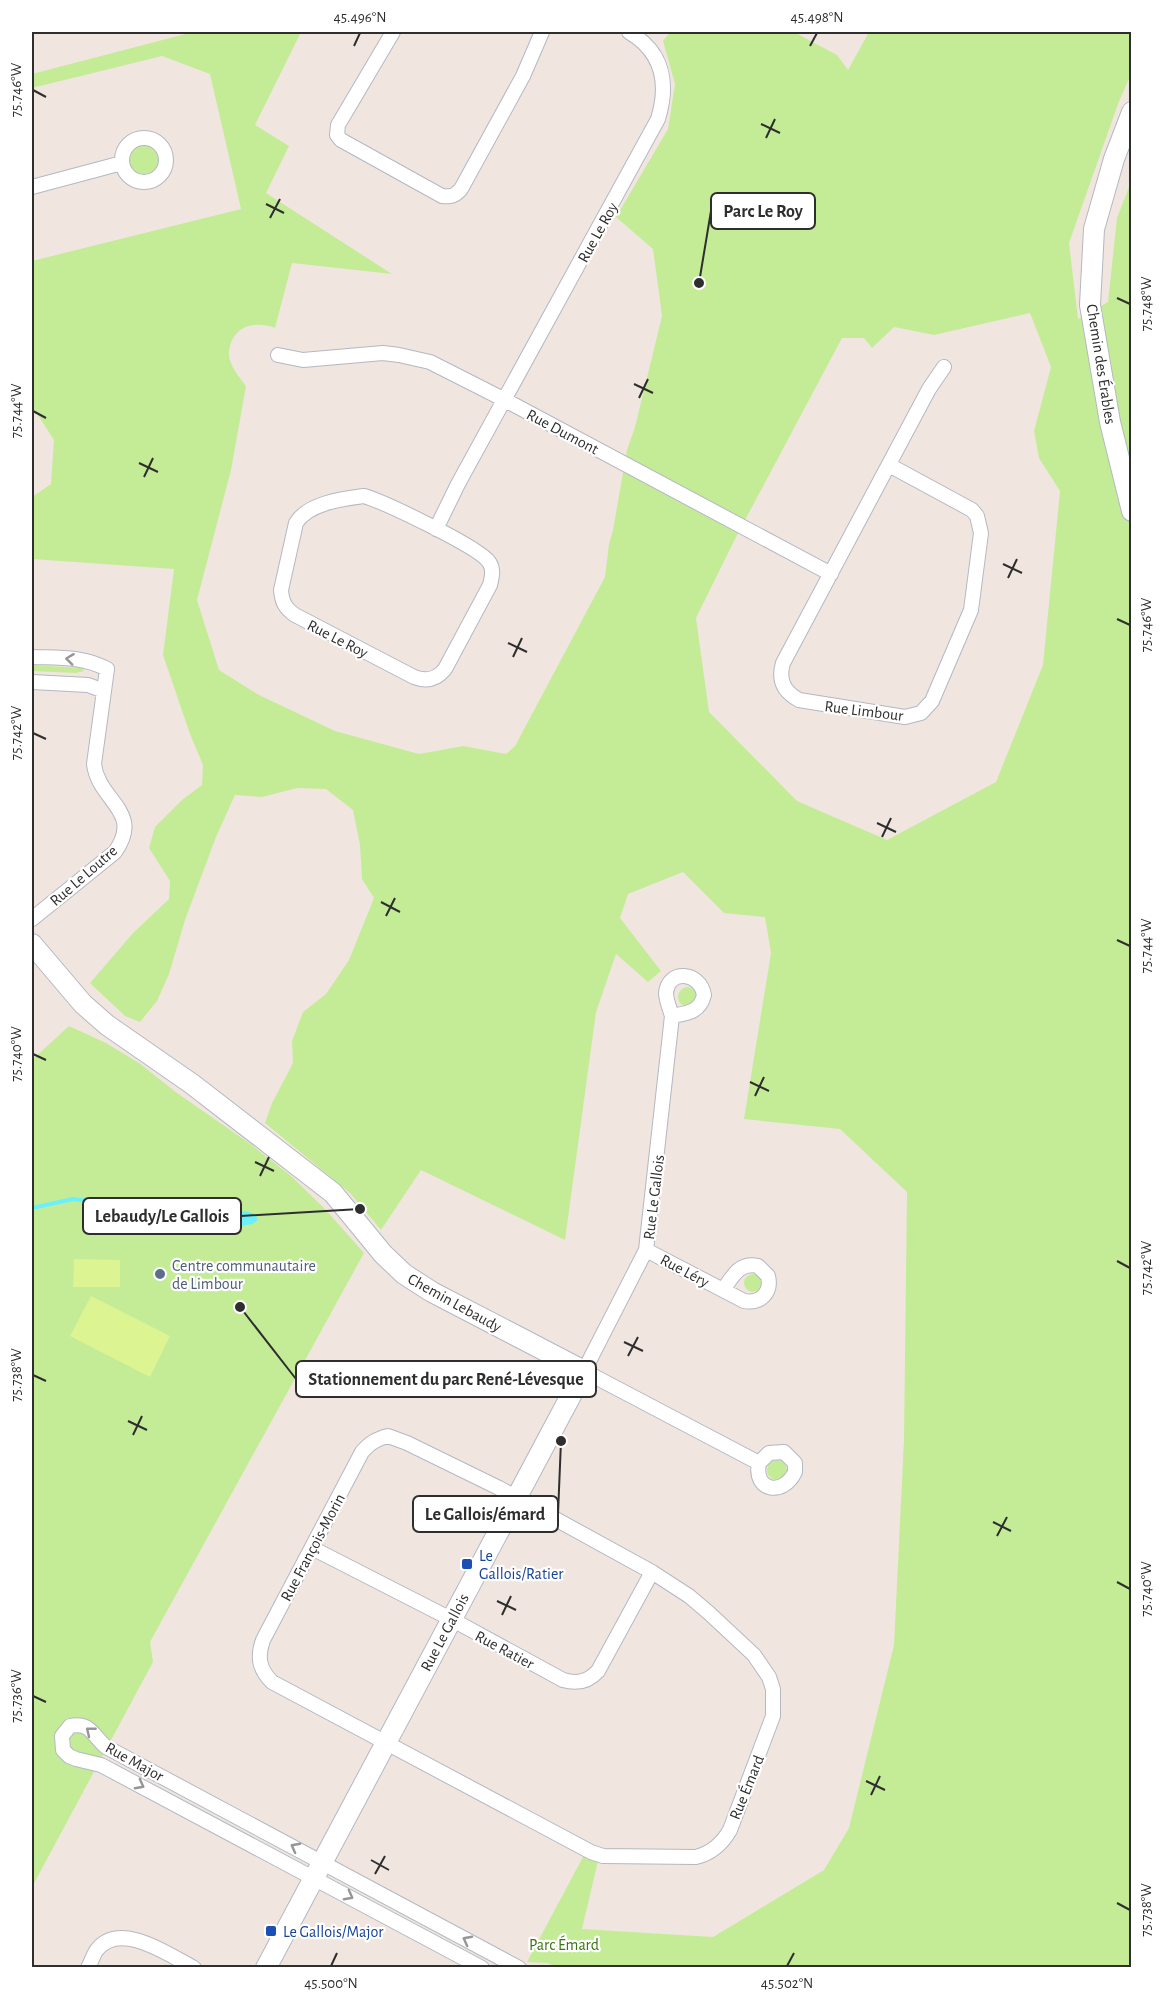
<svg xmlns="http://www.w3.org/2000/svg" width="1163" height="1999" font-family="'Alegreya Sans',sans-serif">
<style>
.green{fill:#c4ec97;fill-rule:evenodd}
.pitch{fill:#dcf492}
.water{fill:#69f0fb}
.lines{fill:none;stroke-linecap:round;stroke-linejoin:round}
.stream{stroke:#69f0fb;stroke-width:4}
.street-casing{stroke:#b3b8c2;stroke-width:16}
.secondary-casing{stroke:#b3b8c2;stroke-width:22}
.street{stroke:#fff;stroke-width:14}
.secondary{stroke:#fff;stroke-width:20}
.oneway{stroke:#969696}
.ticks{fill:none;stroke:#2e2e2e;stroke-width:2}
.service-dot{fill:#5c6f8a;stroke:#fff;stroke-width:2}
.transit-dot{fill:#1a4fb4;stroke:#fff;stroke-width:2}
.labels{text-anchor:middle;stroke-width:4.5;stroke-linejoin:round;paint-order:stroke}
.street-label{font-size:16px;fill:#2e2e2e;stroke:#fff}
.service-label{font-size:16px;fill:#4e5e75;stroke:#fff;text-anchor:start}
.transit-label{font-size:16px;fill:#164399;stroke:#fff;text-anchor:start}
.park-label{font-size:16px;fill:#3a7513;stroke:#fff}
.leader{fill:none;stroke:#2e2e2e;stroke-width:2}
.callout-dot{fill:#2e2e2e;stroke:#fff;stroke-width:2}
.callout{fill:#fff;stroke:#2e2e2e;stroke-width:2}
.callout-label{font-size:18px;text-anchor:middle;font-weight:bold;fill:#2e2e2e}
.neatline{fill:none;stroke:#2e2e2e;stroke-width:2}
.ticks-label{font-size:15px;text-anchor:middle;fill:#2e2e2e}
</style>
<rect width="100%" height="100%" fill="#f0e6df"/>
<path class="green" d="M193,32H301L255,125L289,146L266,193L392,274L292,263L275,328C254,320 232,326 229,352C228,364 239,377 246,386L231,470L197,600L219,670L259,695L335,731L419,754L463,746L506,754L515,746L605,577L609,544L613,530L627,450L635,427L662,316L653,249L616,217L668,129L675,84L663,41L670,32H794L837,55L848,70L869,32H1131V74L1118,104L1069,243L1078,319L1108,302L1117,218L1131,182V1967L560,1968L547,1963L527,1962L584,1855L598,1861L582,1929L713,1937L824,1870L849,1828L894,1645L904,1440L907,1192L840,1129L744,1119L771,953L765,917L724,913L683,872L628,894L620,918L661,971L648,982L616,954L596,1012L565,1240L421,1170L381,1230L350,1193L265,1123L272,1103L293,1063L292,1041L303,1012L326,994L349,960L374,898L362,879L360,845L353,810L326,789L297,788L262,797L235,795L216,837L185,920L169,974L157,1001L140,1022L125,1016L90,983L133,933L169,899L170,881L149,848L155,827L182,800L202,785L203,765L190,734L163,655L174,569L32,559V497L51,484L54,440L32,406V261L241,209L210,74L162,56L32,88V74ZM1030,313L1051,367L1034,431L1039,458L1060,491L1043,665L996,782L887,840L797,801L709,712L696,618L736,537L842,338H864L872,348L894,327L934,335Z
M129 160a15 15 0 1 1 30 0a15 15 0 1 1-30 0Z
M32,665L82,668L84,671L76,673L32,671Z
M678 997a10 10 0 1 1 20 0a10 10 0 1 1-20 0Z
M69,1026L106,1043L139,1063L177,1093L249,1143L290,1175L325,1209L364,1253L150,1642L153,1662L32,1887V1060Z
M744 1283a9 9 0 1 1 18 0a9 9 0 1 1-18 0Z
M767 1470a10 10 0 1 1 20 0a10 10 0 1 1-20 0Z"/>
<path class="pitch" d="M74,1259L120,1260V1287H73Z
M91,1296L170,1336L150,1377L70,1336Z"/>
<path class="water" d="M130,1203L180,1206L216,1212L246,1211L255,1214L258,1220L252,1224L236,1227L206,1219L125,1208L111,1204Z"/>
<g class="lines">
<path class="stream" d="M32,1208L73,1199L114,1204"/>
<defs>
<path id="street" d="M393,32L338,125L337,135L341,140L442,196C451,197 455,196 461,189L523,76L542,32
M122 160a22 22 0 1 1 44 0a22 22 0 1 1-44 0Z
M32,187L122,163
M278,355L303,360L383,353L399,355L430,362L505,400L831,574
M889,465L972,510L977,516L981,533L971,610L932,701L921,713L905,717L799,700C784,692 778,680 783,663L929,389L944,367
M364,496C384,502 479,547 489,562C494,569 492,577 490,585L445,669C437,679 427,682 414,677L295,615C285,608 282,602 281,590L296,523C308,503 342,499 364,496Z
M436,529L458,484L658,119C669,83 663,52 629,32
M32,657C58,658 83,656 107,669L94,764C98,801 144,811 115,852L32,919
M32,682L88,685L104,691
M672,1016C670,1009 666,1000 666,993C668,969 700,971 704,995C700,1012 688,1013 672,1016L646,1250L584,1371L759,1463C753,1491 783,1497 795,1472V1463L784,1452L769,1453L759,1463
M646,1250L744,1301C760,1304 772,1293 768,1276L758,1266C739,1262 733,1276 723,1290
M388,1436L407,1443L499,1488L652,1572L689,1596L709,1613L754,1655L769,1677L773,1689V1716L730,1830C722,1844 712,1853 696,1857L603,1856L591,1852L272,1682C259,1669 257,1657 263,1640L362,1452C370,1443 376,1439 388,1436Z
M312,1548L451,1619L563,1680C577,1684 588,1682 598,1671L652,1572
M88,1968C91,1962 93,1956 96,1951C119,1919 169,1955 194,1968
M482,1968L101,1765L76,1759L69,1756L63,1750L62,1736L70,1726C91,1722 92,1735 106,1747L519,1968"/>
<path id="secondary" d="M1132,112L1114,159L1094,229L1090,305L1110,422L1132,511
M32,944L83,1004L107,1025L192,1084L333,1193L383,1254L404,1274L432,1292L584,1371L266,1968"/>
</defs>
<use href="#street" class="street-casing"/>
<use href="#secondary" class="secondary-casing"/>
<use href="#street" class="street"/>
<use href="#secondary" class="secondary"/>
</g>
<defs><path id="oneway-chevron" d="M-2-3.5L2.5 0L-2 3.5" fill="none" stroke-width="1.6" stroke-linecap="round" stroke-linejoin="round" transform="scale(1.5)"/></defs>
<g class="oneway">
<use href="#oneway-chevron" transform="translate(70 659) rotate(-173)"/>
<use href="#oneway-chevron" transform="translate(90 1731) rotate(-141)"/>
<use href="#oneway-chevron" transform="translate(140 1785) rotate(28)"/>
<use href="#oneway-chevron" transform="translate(295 1847) rotate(-152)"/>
<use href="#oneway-chevron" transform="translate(349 1896) rotate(28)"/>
<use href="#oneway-chevron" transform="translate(467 1940) rotate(-152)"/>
</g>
<path class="ticks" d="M354,46L360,33M810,46L817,33M33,90L46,97M761,124L780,133M766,138L775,119M266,204L284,213M270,218L280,199M1117,298L1130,304M634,384L653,393M639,398L648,379M33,411L46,418M139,463L158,472M144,477L153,458M1003,564L1022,573M1008,578L1017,559M1117,619L1130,625M508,643L527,652M513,657L522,638M33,733L46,739M877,823L896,832M882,837L891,818M381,902L400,912M386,916L395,898M1117,940L1130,946M33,1054L46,1060M750,1082L769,1091M755,1096L764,1077M255,1162L274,1171M260,1176L269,1157M1117,1261L1130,1268M624,1342L643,1351M628,1356L638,1337M33,1375L46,1381M128,1421L147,1430M133,1435L142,1416M993,1522L1011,1531M997,1536L1007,1517M1117,1582L1130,1589M497,1601L516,1610M502,1615L511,1596M33,1696L46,1702M866,1781L885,1790M871,1795L880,1776M371,1860L389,1870M375,1874L385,1856M1117,1903L1130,1910M331,1966L337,1953M787,1966L794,1953"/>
<circle class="service-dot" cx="160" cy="1274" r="6"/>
<g class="transit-dot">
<rect x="461" y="1558" width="12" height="12" rx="3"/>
<rect x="265" y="1925" width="12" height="12" rx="3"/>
</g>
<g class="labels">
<g class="street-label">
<text transform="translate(597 232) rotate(-61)" y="6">Rue Le Roy</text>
<text transform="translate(1102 364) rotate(81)" y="6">Chemin des Érables</text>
<text transform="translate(563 431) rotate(28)" y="6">Rue Dumont</text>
<text transform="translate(338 638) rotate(27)" y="6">Rue Le Roy</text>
<text transform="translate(864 710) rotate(7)" y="6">Rue Limbour</text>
<text transform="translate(83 875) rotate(-41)" y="6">Rue Le Loutre</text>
<text transform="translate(653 1197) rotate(-83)" y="6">Rue Le Gallois</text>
<text transform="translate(685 1270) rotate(28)" y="6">Rue Léry</text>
<text transform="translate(455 1302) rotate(29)" y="6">Chemin Lebaudy</text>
<text transform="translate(312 1547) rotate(-62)" y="6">Rue François-Morin</text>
<text transform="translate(444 1632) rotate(-62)" y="6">Rue Le Gallois</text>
<text transform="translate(505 1649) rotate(28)" y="6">Rue Ratier</text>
<text transform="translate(135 1761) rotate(29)" y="6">Rue Major</text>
<text transform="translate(746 1787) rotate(-68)" y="6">Rue Émard</text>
</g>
<g class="service-label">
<text x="172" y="1271">Centre communautaire<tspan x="172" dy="18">de Limbour</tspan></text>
</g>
<g class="transit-label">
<text x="479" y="1561">Le<tspan x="479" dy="18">Gallois/Ratier</tspan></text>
<text x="283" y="1937">Le Gallois/Major</text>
</g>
<g class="park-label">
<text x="564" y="1950">Parc Émard</text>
</g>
</g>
<path class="leader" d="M699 283L711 211M360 1209L241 1216M240 1307L296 1379M561 1441L558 1514"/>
<g class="callout-dot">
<circle cx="699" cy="283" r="6"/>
<circle cx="360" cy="1209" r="6"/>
<circle cx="240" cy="1307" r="6"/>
<circle cx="561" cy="1441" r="6"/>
</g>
<g class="callout">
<rect x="711" y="193" width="104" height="36" rx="6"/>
<rect x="83" y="1198" width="158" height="36" rx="6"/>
<rect x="296" y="1361" width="300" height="36" rx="6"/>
<rect x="413" y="1496" width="145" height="36" rx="6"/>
</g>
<g class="callout-label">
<text x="763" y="217">Parc Le Roy</text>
<text x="162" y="1222">Lebaudy/Le Gallois</text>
<text x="446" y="1385">Stationnement du parc René-Lévesque</text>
<text x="485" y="1520">Le Gallois/émard</text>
</g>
<rect width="1163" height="1999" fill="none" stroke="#ffffff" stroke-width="66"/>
<rect x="33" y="33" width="1097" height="1933" class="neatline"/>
<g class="ticks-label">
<text x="360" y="22">45.496°N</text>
<text x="817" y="22">45.498°N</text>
<text transform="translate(16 90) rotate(-90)" y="5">75.746°W</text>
<text transform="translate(1146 304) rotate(-90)" y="5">75.748°W</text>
<text transform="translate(16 411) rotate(-90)" y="5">75.744°W</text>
<text transform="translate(1146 625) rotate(-90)" y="5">75.746°W</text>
<text transform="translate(16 733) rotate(-90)" y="5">75.742°W</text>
<text transform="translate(1146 946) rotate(-90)" y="5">75.744°W</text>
<text transform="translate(16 1054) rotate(-90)" y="5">75.740°W</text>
<text transform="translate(1146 1268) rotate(-90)" y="5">75.742°W</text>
<text transform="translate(16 1375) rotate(-90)" y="5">75.738°W</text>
<text transform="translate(1146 1589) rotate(-90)" y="5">75.740°W</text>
<text transform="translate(16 1696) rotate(-90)" y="5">75.736°W</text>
<text transform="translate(1146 1910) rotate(-90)" y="5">75.738°W</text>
<text x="331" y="1988">45.500°N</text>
<text x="787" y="1988">45.502°N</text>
</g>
</svg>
